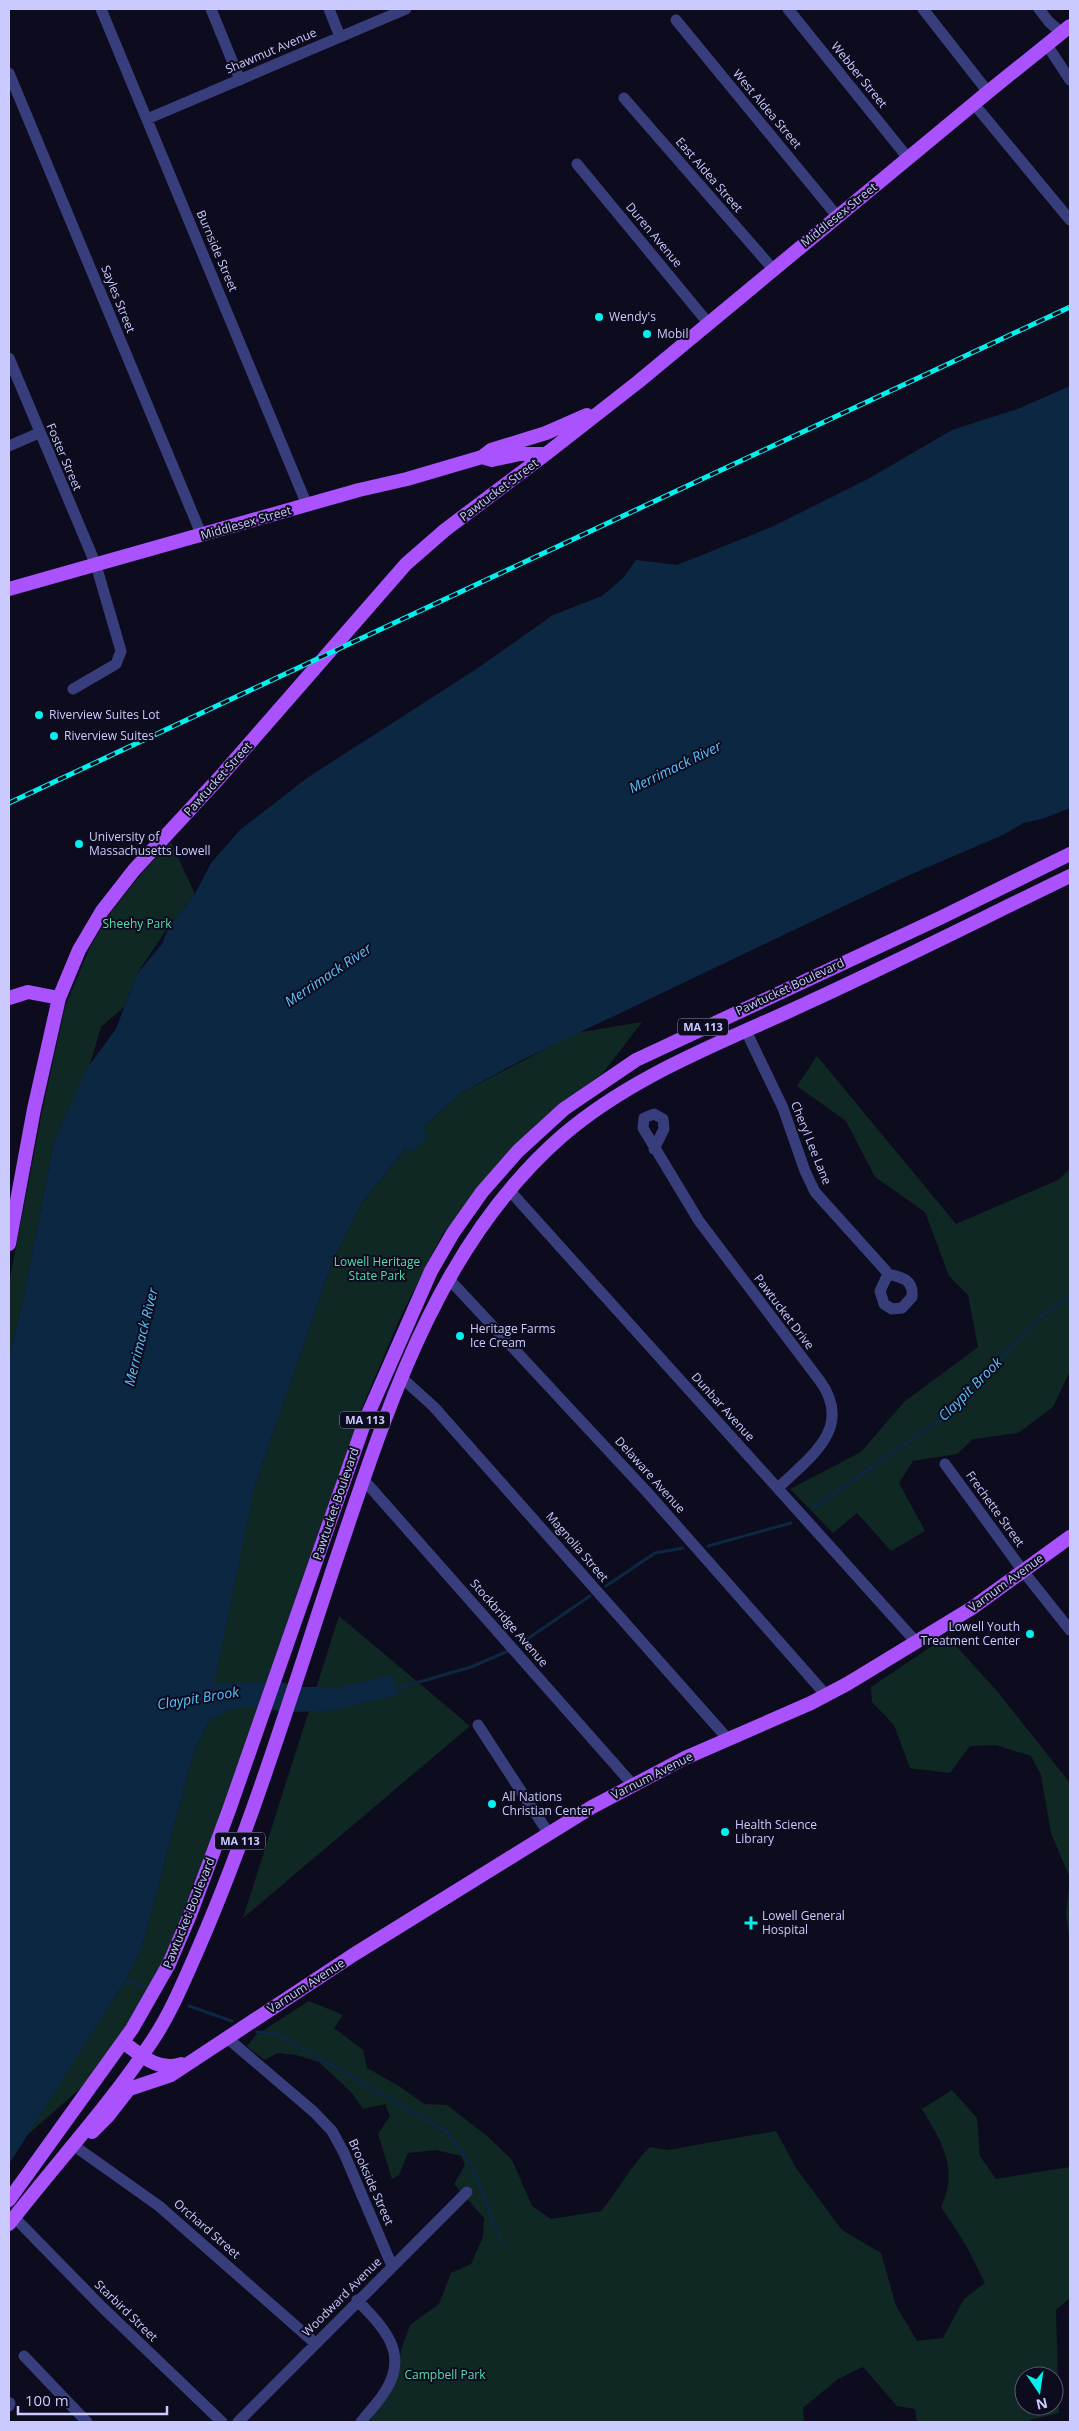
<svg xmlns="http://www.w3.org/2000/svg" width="1079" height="2431" font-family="'Open Sans',sans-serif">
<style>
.green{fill:#0f2824;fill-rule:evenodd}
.water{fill:#0c2742}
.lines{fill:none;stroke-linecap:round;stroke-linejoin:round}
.stream{stroke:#0c2742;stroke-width:3}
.minor{stroke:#383d7c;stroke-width:11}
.major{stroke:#aa52fd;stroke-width:14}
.rail-casing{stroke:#03f1ee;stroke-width:5}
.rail{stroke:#0d0c1e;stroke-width:3;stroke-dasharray:9;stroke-linecap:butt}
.poi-dot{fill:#03f1ee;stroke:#0d0c1e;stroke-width:2}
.labels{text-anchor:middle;stroke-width:4;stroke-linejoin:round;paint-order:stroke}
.shield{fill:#0d0c1e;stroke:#9191bb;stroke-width:1}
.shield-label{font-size:11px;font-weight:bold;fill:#cacafe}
.street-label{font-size:12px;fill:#cacafe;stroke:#0d0c1e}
.poi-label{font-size:12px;fill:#cacafe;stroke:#0d0c1e;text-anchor:start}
.park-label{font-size:12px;fill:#57dcac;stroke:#0d0c1e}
.water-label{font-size:14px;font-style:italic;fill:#59c3fd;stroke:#0d0c1e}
</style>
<rect width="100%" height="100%" fill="#0d0c1e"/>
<path class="green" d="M171,842L195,894L169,926L136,975L124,1007L101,1027L90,1064L54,1141L24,1295L9,1359V1283L44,1102L65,1007L90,947L113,909L148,866Z
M642,1022L603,1073L545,1117L502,1159L442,1235L400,1318L364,1403L196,1884L160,1971L116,2041L83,2086L25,2137L127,1978L142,1948L193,1754L210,1720L213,1683L235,1571L255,1485L334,1257L362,1203L423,1127L461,1093L576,1033Z
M817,1056L956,1224L1058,1180L1070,1169V1371L1053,1407L1018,1433L973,1439L957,1454L913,1461L899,1483L925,1531L891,1551L857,1513L833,1533L790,1489L861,1452L904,1402L978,1347L968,1295L949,1276L925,1212L875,1177L846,1121L797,1086Z
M339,1616L470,1726L243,1918Z
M947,1636L997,1691L1070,1783V1943L1066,1914L1070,1878L1051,1833L1041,1775L1031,1756L996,1745L970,1746L950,1773L910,1768L894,1725L872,1702L871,1687Z
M309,2001L343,2015L334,2028L363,2050L367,2068L399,2086L424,2104L447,2105L487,2136L512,2160L532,2206L551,2219L601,2211C619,2190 631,2165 650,2147L668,2150L776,2131L796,2168L842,2230L881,2253L896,2306L917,2341L943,2338L964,2299L985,2283L966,2245L941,2207C959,2169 942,2142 922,2109L952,2090L977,2118L980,2156L996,2179L1070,2167V2298L1056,2310L1059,2413L1030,2420V2422H917L915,2409L897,2406L863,2367L838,2379L803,2408L804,2422H370L377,2407L393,2385L400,2360L401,2350L410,2325L439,2304L451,2273L471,2264L483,2237L484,2218L454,2184L465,2165L461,2156L436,2150L408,2153L399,2175L392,2179L378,2134L390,2116L385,2104L363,2109L352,2093L319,2062L296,2055L278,2053L264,2060L247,2046L256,2035ZM1024,2376H1054V2406H1024Z"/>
<path class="water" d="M1070,386V808L1042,819L1023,823L1005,834L907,876L524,1059L461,1093L423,1127L427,1138L413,1151L406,1148L362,1203L334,1257L255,1485L214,1683L280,1682L304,1687H338L393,1675L398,1695L329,1711L291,1712L250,1707L228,1710L210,1720L193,1754L142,1948L127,1978L9,2164V1359L24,1295L54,1141L87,1068L116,1029L136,975L162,944L169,926L195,894L211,863L240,830L307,778L478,668L553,615L602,596L623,578L636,560L677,565L774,526L868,479L952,430L1020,408Z"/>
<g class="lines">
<path class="stream" d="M813,1508L943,1418L1042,1316L1070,1297
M708,1546L791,1523
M606,1586L655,1553L683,1548
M523,1642L590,1596
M395,1689L471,1667L508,1651
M124,1979L145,1986
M189,2006L232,2021
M257,2032L277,2034L447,2132L472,2166L502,2243"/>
<path class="minor" d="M101,9L307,505
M211,9L240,80
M329,9L340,37
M788,9L908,158
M923,9L988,92
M1039,9L1049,22L1062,33
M676,20L837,216
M1047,45L1070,80
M9,73L202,536
M624,98L773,269
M974,104L1070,220
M147,119L406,9
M577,164L709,324
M9,358L96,565L121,651L116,664L73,689
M9,446L39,433
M746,1031L783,1108L805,1171L815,1192L886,1271L888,1274L880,1291L884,1304L892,1309L902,1308L912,1297C914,1280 902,1277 888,1274
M654,1149L664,1129L663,1119L654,1114L644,1118L643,1128L699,1221L820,1381C854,1428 810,1457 778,1488
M509,1190L917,1643
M448,1278L647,1492L826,1695
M402,1378L434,1407L727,1738
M945,1464L1023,1571L1070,1630
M363,1479L633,1785
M478,1725L549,1834
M226,2037L314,2112L332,2131L344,2153L392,2266
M73,2145L159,2206L315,2343
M14,2217L102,2307L222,2422
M357,2300C381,2325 409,2351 387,2388C380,2401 370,2410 361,2422
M24,2356L87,2422
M9,2406L10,2403
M238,2422L467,2192"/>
<path class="major" d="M482,457L492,460L520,454H546
M9,589L359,490L407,479L482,457L491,450L546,433L587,415
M9,998L28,992L59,998
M9,1244L34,1109L59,998L79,950L102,911L134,870L220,777L406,564L445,530L546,454L638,382L988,92L1070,26
M123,2042C141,2055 158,2072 181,2064
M92,2132L108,2116L129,2089L171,2075L353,1955L592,1807L685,1758L811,1703L847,1684L972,1608L1070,1537
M9,2200L132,2029L169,1964L190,1915L229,1810L365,1421L431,1271L453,1233L482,1192L518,1151L564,1109L636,1060L940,918L1070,854
M9,2224C57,2162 111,2104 154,2038C169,2015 180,1990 191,1965C249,1835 290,1698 335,1563C387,1410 436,1246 562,1136C634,1074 724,1042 809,1002C896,962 983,918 1070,876"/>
<defs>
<path id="rail" d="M9,803L1070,307"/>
</defs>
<use href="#rail" class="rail-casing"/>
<use href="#rail" class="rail"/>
</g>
<g class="poi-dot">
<circle cx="599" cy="317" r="5"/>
<circle cx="647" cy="334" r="5"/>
<circle cx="39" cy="715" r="5"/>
<circle cx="54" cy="736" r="5"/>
<circle cx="79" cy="844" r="5"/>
<circle cx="460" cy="1336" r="5"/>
<circle cx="1030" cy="1634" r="5"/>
<circle cx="492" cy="1804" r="5"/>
<circle cx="725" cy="1832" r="5"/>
<path d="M748.5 1915.5h5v5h5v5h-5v5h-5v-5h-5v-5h5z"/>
</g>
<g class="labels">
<g class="shield">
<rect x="678" y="1018.5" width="50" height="17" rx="4"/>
<rect x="340" y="1411.5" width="50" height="17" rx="4"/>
<rect x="215" y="1832.5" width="50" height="17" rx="4"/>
</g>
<g class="shield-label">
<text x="703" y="1031">MA 113</text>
<text x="365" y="1424">MA 113</text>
<text x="240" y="1845">MA 113</text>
</g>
<g class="street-label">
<text transform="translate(271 51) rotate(-23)" y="4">Shawmut Avenue</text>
<text transform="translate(859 75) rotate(51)" y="4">Webber Street</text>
<text transform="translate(767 109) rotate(50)" y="4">West Aldea Street</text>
<text transform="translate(709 175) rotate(49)" y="4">East Aldea Street</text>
<text transform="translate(839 215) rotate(-39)" y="4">Middlesex Street</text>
<text transform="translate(654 235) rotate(50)" y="4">Duren Avenue</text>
<text transform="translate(217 251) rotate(67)" y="4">Burnside Street</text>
<text transform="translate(118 299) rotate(68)" y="4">Sayles Street</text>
<text transform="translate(64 457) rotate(67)" y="4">Foster Street</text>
<text transform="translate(499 490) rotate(-37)" y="4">Pawtucket Street</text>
<text transform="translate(246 523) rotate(-16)" y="4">Middlesex Street</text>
<text transform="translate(218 779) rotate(-48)" y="4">Pawtucket Street</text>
<text transform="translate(790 987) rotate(-25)" y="4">Pawtucket Boulevard</text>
<text transform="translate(811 1143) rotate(68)" y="4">Cheryl Lee Lane</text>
<text transform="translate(784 1312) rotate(53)" y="4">Pawtucket Drive</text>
<text transform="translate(723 1407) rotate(48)" y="4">Dunbar Avenue</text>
<text transform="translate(650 1475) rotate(48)" y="4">Delaware Avenue</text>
<text transform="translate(336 1504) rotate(-71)" y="4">Pawtucket Boulevard</text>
<text transform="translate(995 1509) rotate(54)" y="4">Frechette Street</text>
<text transform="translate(577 1547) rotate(49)" y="4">Magnolia Street</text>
<text transform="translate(1006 1583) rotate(-36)" y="4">Varnum Avenue</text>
<text transform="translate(509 1623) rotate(49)" y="4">Stockbridge Avenue</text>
<text transform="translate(652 1776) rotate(-27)" y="4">Varnum Avenue</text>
<text transform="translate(189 1913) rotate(-68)" y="4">Pawtucket Boulevard</text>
<text transform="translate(306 1986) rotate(-33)" y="4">Varnum Avenue</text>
<text transform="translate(371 2182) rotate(66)" y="4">Brookside Street</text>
<text transform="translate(207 2229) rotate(41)" y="4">Orchard Street</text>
<text transform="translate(342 2297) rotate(-45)" y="4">Woodward Avenue</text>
<text transform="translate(126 2311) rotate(44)" y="4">Starbird Street</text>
</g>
<g class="poi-label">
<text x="609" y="321">Wendy's</text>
<text x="657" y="338">Mobil</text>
<text x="49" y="719">Riverview Suites Lot</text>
<text x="64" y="740">Riverview Suites</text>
<text x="89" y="841">University of<tspan x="89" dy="14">Massachusetts Lowell</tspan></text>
<text x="470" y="1333">Heritage Farms<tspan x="470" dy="14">Ice Cream</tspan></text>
<text x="1020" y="1631" text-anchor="end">Lowell Youth<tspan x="1020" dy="14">Treatment Center</tspan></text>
<text x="502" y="1801">All Nations<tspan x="502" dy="14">Christian Center</tspan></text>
<text x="735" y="1829">Health Science<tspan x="735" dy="14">Library</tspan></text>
<text x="762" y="1920">Lowell General<tspan x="762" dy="14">Hospital</tspan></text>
</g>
<g class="park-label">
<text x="137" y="928">Sheehy Park</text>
<text x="377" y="1266">Lowell Heritage<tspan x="377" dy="14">State Park</tspan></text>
<text x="445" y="2379">Campbell Park</text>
</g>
<g class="water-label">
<text transform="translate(675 767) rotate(-26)" y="5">Merrimack River</text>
<text transform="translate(328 975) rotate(-34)" y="5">Merrimack River</text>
<text transform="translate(141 1337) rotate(-76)" y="5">Merrimack River</text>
<text transform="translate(970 1389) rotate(-45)" y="5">Claypit Brook</text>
<text transform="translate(198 1698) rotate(-9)" y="5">Claypit Brook</text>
</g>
</g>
<rect width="1079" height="2431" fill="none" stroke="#cacafe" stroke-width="20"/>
<g transform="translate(1039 2391) rotate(167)"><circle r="24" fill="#0d0c1e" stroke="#595878"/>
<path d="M0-4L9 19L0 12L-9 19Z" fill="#03f1ee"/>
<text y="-8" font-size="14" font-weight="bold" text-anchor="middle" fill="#cacafe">N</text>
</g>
<path d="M18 2406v8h149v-8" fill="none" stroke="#cacafe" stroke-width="2.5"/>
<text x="25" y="2406" font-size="15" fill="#cacafe" stroke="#0d0c1e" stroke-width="4" paint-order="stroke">100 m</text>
</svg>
